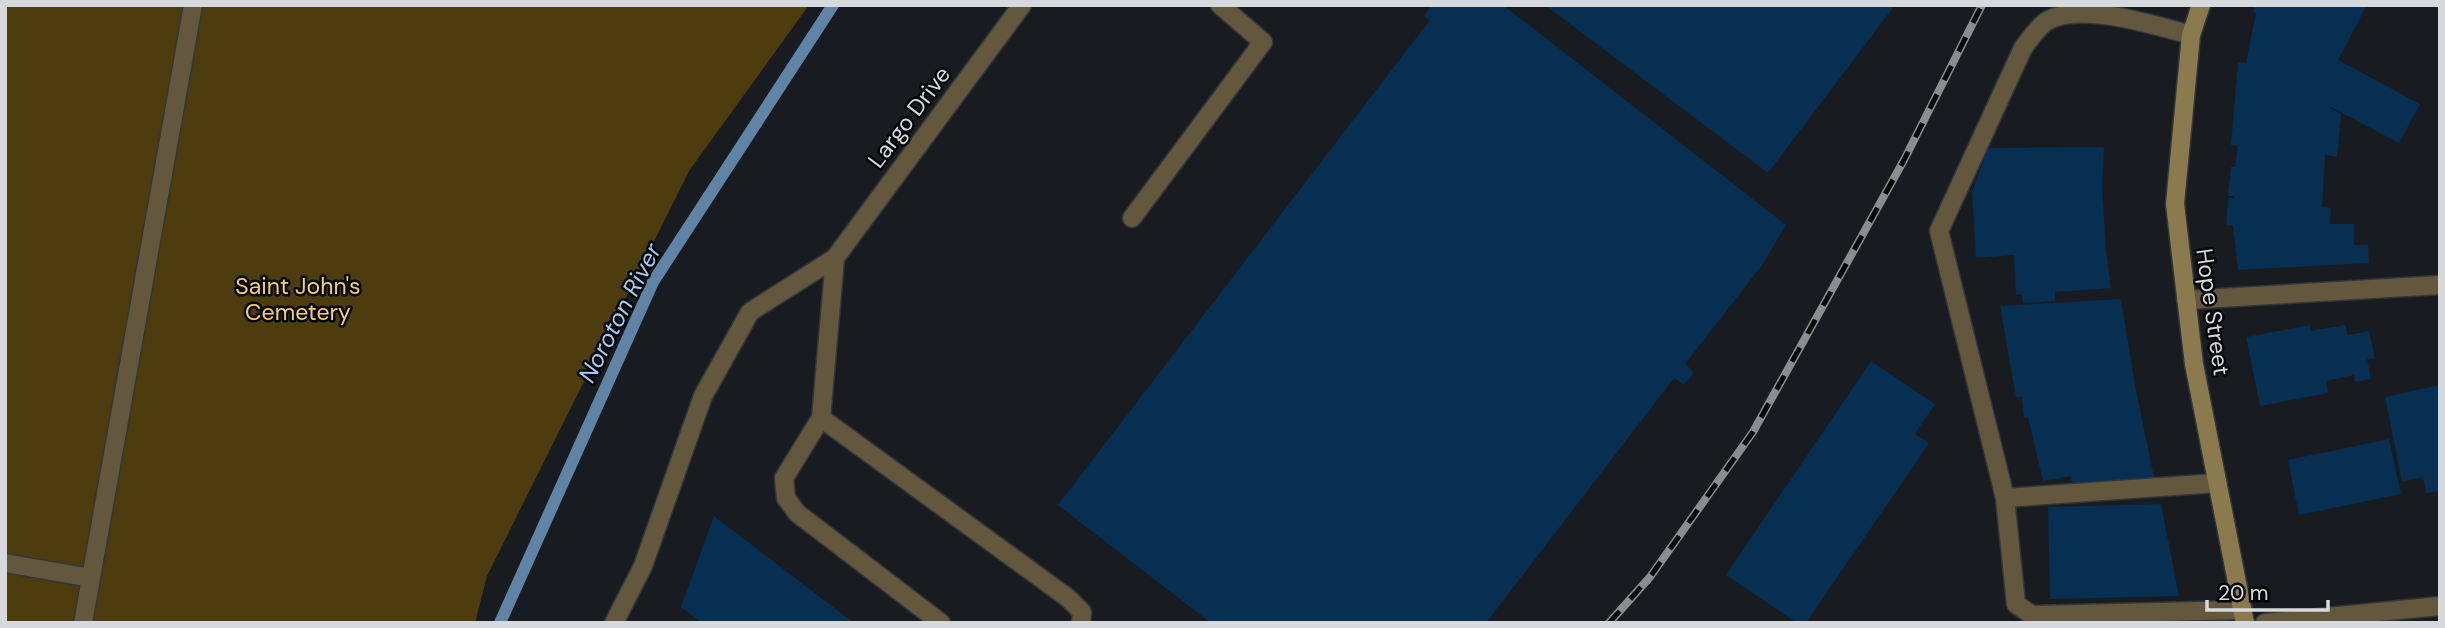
<svg xmlns="http://www.w3.org/2000/svg" width="2445" height="628" font-family="'DM Sans',sans-serif">
<style>
.green{fill:#4d3c0d}
.lines{fill:none;stroke-linecap:round;stroke-linejoin:round}
.stream{stroke:#5f84a5;stroke-width:12}
.building{fill:#062f51}
.lane-casing{stroke:#33373a;stroke-width:21}
.street-casing{stroke:#33373a;stroke-width:21}
.secondary-casing{stroke:#33373a;stroke-width:21}
.lane{stroke:#63583e;stroke-width:18}
.street{stroke:#63583e;stroke-width:18}
.secondary{stroke:#8c7a4f;stroke-width:18}
.rail-casing{stroke:#8a8e91;stroke-width:8}
.rail{stroke:#050608;stroke-width:5;stroke-dasharray:16;stroke-linecap:butt}
.labels{text-anchor:middle;stroke-width:5;stroke-linejoin:round;paint-order:stroke}
.street-label{font-size:23px;fill:#d7dadd;stroke:#050608}
.park-label{font-size:23px;fill:#f5cf6e;stroke:#050608}
.water-label{font-size:24px;font-style:italic;fill:#a1cbf5;stroke:#050608}
</style>
<rect width="100%" height="100%" fill="#181c20"/>
<path class="green" d="M5,5H809L689,171L487,576L475,623H5Z"/>
<g class="lines">
<path class="stream" d="M500,623L653,282L833,5"/>
</g>
<path class="building" d="M1432,5H1503L1786,225L1762,265L1685,364L1694,372L1684,385L1674,378L1486,623H1211L1058,505L1430,20L1424,16Z
M1545,5H1895L1768,173Z
M2255,5H2367L2338,60L2420,104L2399,143L2329,106V107L2341,114L2337,157L2325,155L2322,207L2331,208L2330,224H2354V245H2368L2369,263L2238,270L2233,226L2226,225L2228,198H2234V196H2228L2231,167H2235L2238,146L2231,145L2238,62L2246,63L2256,13L2253,12Z
M2104,147L2102,187L2106,251L2111,288L2055,292V301L2023,303L2022,294L2016,295L2014,255L1976,258L1972,192L1988,148Z
M2121,299L2136,390L2155,482L2072,484L2071,476L2043,481L2028,417L2024,418L2022,397H2016L2000,306Z
M2310,325L2311,331L2345,325L2348,335L2369,331L2375,358L2367,359L2371,379L2355,382L2354,375L2326,381L2328,393L2260,406L2246,337Z
M1871,361L1935,404L1915,434L1929,443L1806,623H1797L1726,575Z
M2440,385V491L2426,493L2423,477L2402,482L2385,397Z
M2389,439L2401,494L2299,515L2288,460Z
M2161,504L2179,596L2050,599L2048,507Z
M714,516L854,623H702L681,607Z"/>
<g class="lines">
<defs>
<path id="lane" d="M2191,35C2154,25 2076,0 2044,23C2036,30 2029,40 2023,48L1939,231L2005,498L2016,604L2032,615L2243,610
M1132,218L1263,42L1220,5
M835,258L821,418L784,478L786,498L797,513L941,623
M2186,300L2440,285
M821,418L1068,598L1082,612L1081,623
M2005,498L2217,483
M5,563L91,578L83,623
M91,578L193,5
M614,623L643,566L703,396L750,312L835,258"/>
<path id="street" d="M835,258L1022,5
M2265,623L2440,606"/>
<path id="secondary" d="M2201,5L2191,35L2175,204L2194,364L2245,623"/>
</defs>
<use href="#lane" class="lane-casing"/>
<use href="#street" class="street-casing"/>
<use href="#secondary" class="secondary-casing"/>
<use href="#lane" class="lane"/>
<use href="#street" class="street"/>
<use href="#secondary" class="secondary"/>
<defs>
<path id="rail" d="M1609,623L1650,577L1753,432L1904,160L1982,5"/>
</defs>
<use href="#rail" class="rail-casing"/>
<use href="#rail" class="rail"/>
</g>
<g class="labels">
<g class="street-label">
<text transform="translate(909 117) rotate(-53)" y="8">Largo Drive</text>
<text transform="translate(2213 312) rotate(82)" y="8">Hope Street</text>
</g>
<g class="park-label">
<text x="298" y="294">Saint John's<tspan x="298" dy="26">Cemetery</tspan></text>
</g>
<g class="water-label">
<text transform="translate(620 313) rotate(-63)" y="8">Noroton River</text>
</g>
</g>
<rect width="2445" height="628" fill="none" stroke="#d7dadd" stroke-width="14"/>
<path d="M2207 600v10h121v-10" fill="none" stroke="#d7dadd" stroke-width="3.5"/>
<text x="2218" y="600" font-size="21" fill="#d7dadd" stroke="#050608" stroke-width="5" paint-order="stroke">20 m</text>
</svg>
